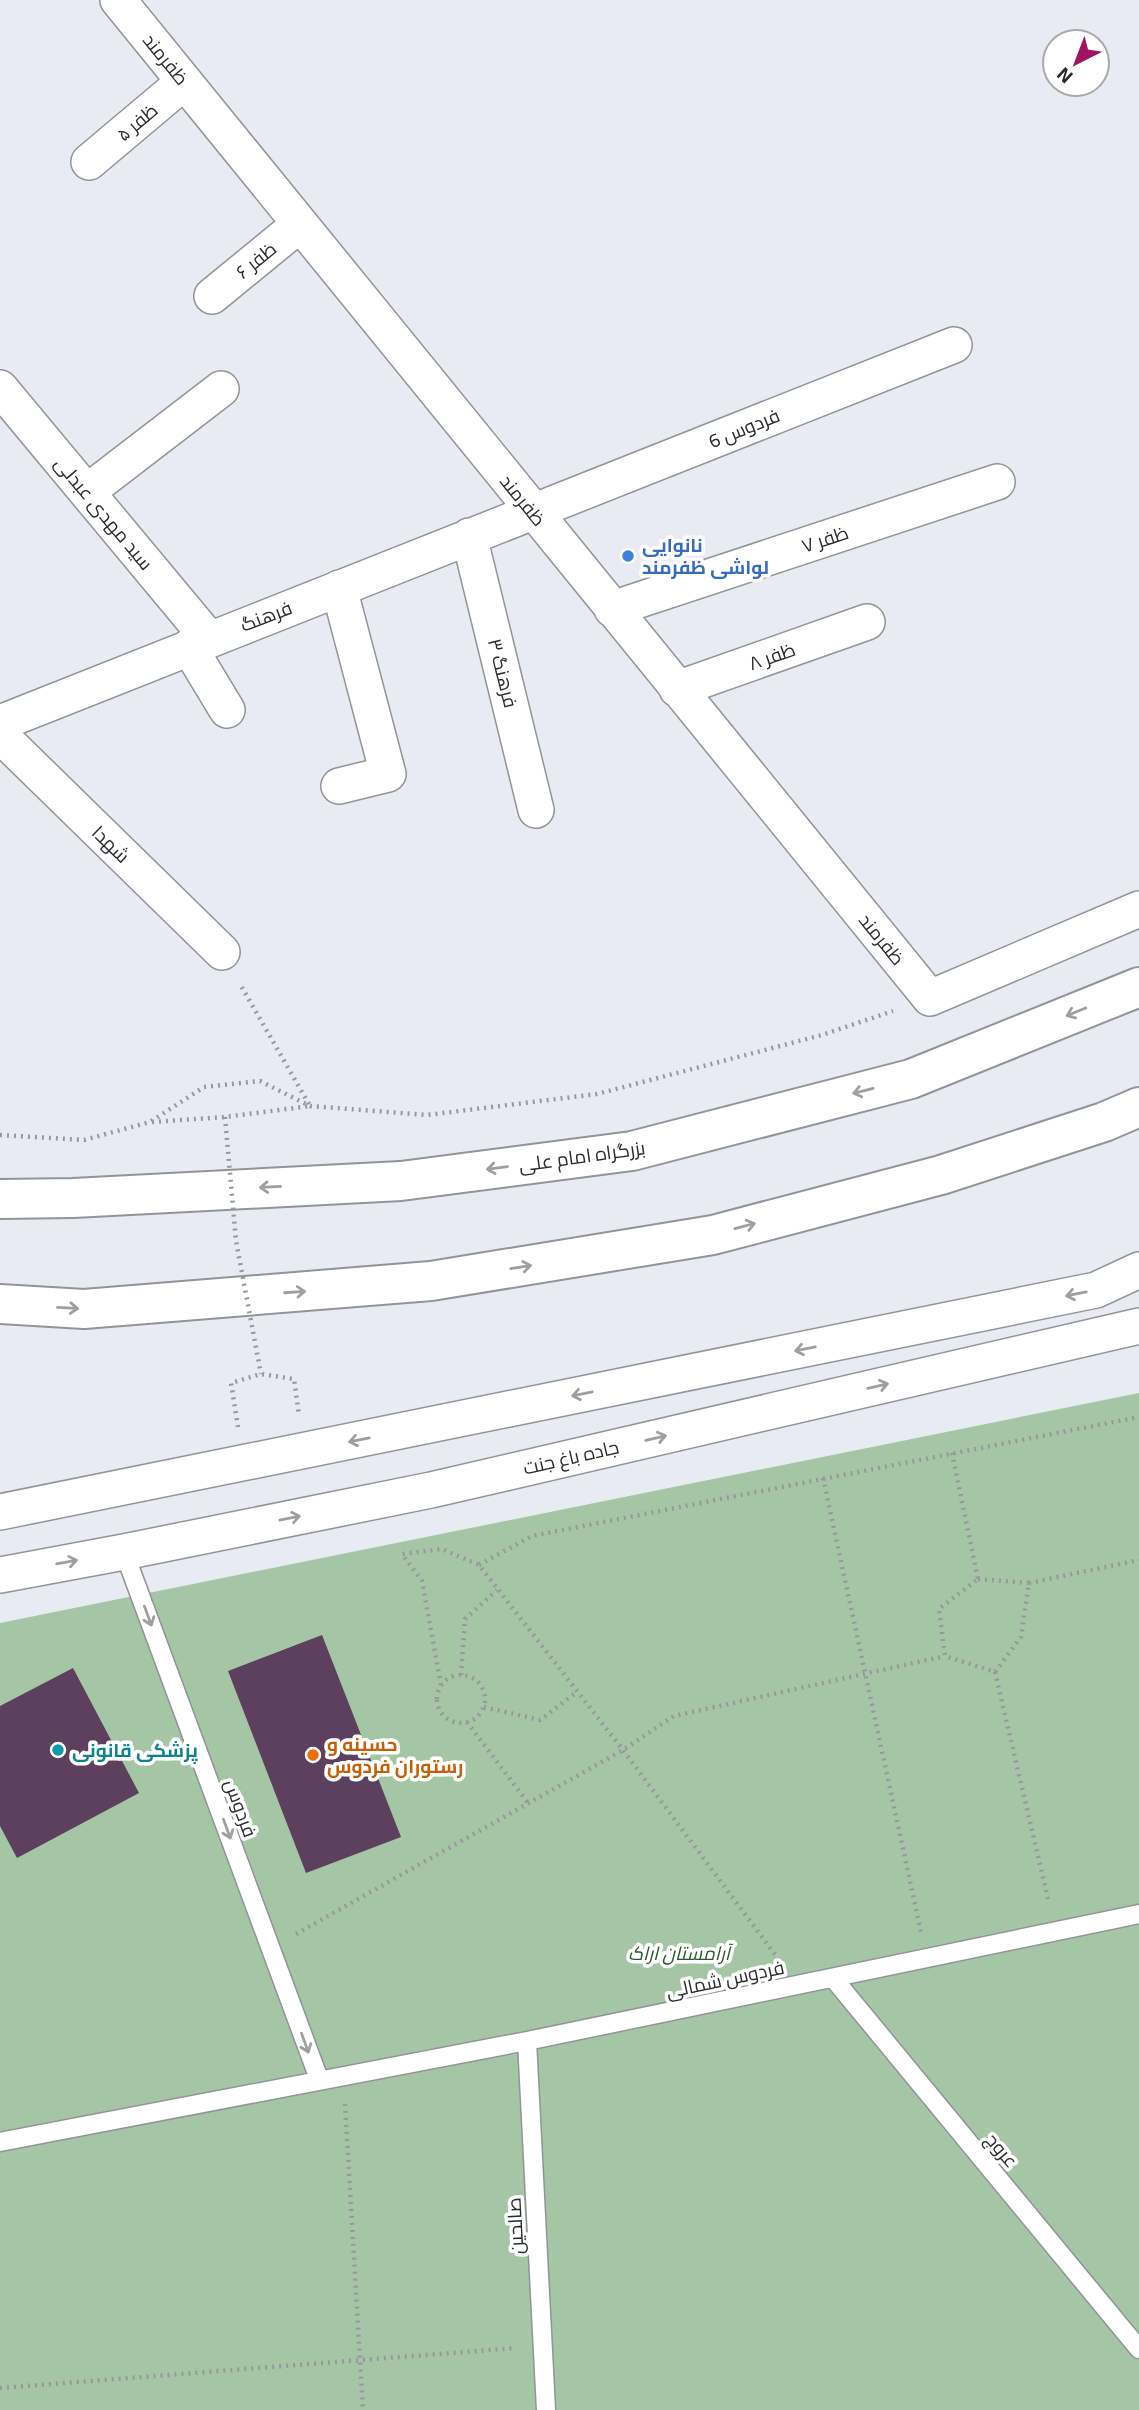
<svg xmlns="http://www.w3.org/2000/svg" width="1139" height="2410" font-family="Georgia,Cairo,serif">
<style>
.green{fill:#a5c6a4}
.building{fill:#5c405e}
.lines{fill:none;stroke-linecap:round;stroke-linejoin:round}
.service-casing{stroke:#919499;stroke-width:21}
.minor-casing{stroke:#919499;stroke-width:38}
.trunk-casing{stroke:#919499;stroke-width:42}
.path{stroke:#96989d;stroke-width:4.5;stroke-dasharray:2 5;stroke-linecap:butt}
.service{stroke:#fff;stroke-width:18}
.minor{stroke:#fff;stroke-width:35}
.trunk{stroke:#fff;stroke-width:38}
.path-bridge{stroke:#96989d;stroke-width:4.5;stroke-dasharray:2 5;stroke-linecap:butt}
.oneway{stroke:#9f9fa0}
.shop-dot{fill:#3f7fe0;stroke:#fff;stroke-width:2.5}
.culture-dot{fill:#0f9aa8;stroke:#fff;stroke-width:2.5}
.food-dot{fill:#e8710a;stroke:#fff;stroke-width:2.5}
.labels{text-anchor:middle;stroke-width:7;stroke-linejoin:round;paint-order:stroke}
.street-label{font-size:19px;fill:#292a2c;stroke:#fff}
.shop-label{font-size:19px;font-weight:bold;fill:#366cbe;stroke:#fff;text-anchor:start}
.food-label{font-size:19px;font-weight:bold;fill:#c56008;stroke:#fff;text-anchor:start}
.culture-label{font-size:19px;font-weight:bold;fill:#0d838f;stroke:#fff;text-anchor:start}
.park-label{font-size:19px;font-style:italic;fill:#295829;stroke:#fff}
</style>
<rect width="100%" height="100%" fill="#e8ebf1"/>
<path class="green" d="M1139,1393V2410H0V1623Z"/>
<path class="building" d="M322,1635L401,1837L306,1873L228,1671Z
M73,1668L139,1793L17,1858L0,1826V1706Z"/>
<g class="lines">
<defs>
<path id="service" d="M124,1552L319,2079
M833,1978L1139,2349
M527,2041L546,2410
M0,2142L527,2041L1139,1914"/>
<path id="minor" d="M118,0L930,998L1139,909
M89,162L184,82
M212,296L300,224
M0,388L209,639
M87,492L221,389
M469,536L536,810
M612,609L997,482
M189,647L227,710
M677,689L867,622
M0,723L954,345
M0,735L222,952
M339,786L388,774L339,588
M0,1512L1096,1290L1139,1270
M0,1575L124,1552L431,1490L1139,1326"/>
<path id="trunk" d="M0,1199L73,1198L401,1181L632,1151L911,1079L1139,987
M0,1304L84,1309L431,1281L713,1235L941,1175L1104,1122L1139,1107"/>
</defs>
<use href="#service" class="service-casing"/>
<use href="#minor" class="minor-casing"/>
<use href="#trunk" class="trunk-casing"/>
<path class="path" d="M152,1122L225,1117L310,1106L240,984
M0,1135L84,1140L150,1122L204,1087L260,1081L310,1106L427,1115L597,1094L822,1035L893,1011
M238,1427L231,1383L261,1374L294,1379L299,1415
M952,1453L978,1579
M823,1478L921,1932
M479,1565L532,1536L1139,1417
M978,1579L1029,1583L1021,1637L995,1672L945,1656L939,1609Z
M1029,1583L1139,1560
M995,1672L1049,1903
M461,1675L465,1619L497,1590
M437 1699a24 24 0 1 1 48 0a24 24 0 1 1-48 0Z
M441,1685L422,1581L402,1554L442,1549L479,1565L623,1750L779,1960
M484,1707L540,1720L577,1692
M467,1722L528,1803
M296,1934L623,1750L674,1716L945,1656
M345,2104L363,2410
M0,2388L516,2348"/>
<use href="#service" class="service"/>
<use href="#minor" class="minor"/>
<use href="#trunk" class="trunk"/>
<path class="path-bridge" d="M225,1117L236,1241L261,1374"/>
</g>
<defs><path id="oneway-shaft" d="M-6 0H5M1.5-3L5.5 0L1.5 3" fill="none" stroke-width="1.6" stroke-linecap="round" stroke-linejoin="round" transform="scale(1.75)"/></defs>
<g class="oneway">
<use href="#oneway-shaft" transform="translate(1076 1012) rotate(158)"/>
<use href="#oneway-shaft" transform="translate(863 1091) rotate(166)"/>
<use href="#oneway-shaft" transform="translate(497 1168) rotate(173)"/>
<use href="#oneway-shaft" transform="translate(270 1187) rotate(177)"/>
<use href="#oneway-shaft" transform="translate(745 1226) rotate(-15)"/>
<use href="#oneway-shaft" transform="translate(521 1267) rotate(-9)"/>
<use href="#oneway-shaft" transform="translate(295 1292) rotate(-4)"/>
<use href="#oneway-shaft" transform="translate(1076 1294) rotate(169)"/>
<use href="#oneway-shaft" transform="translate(68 1308) rotate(3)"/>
<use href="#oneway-shaft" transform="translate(805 1349) rotate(169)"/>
<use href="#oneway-shaft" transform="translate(878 1386) rotate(-13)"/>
<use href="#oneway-shaft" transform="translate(582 1394) rotate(169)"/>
<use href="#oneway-shaft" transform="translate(656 1438) rotate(-13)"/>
<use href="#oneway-shaft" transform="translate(359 1440) rotate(169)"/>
<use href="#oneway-shaft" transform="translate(290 1518) rotate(-11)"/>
<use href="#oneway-shaft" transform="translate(67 1562) rotate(-10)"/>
<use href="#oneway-shaft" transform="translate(148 1616) rotate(70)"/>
<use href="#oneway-shaft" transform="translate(227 1829) rotate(70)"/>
<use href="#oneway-shaft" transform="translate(305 2043) rotate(70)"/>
</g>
<circle class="shop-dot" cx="628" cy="556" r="7"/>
<circle class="culture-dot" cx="58" cy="1750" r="7"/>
<circle class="food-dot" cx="313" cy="1755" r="7"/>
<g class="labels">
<g class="street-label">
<text transform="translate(166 59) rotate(51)" y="7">ظفرمند</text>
<text transform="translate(137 122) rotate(-40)" y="7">ظفر ۵</text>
<text transform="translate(256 260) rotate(-39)" y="7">ظفر ۶</text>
<text transform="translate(744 428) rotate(-22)" y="7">فردوس 6</text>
<text transform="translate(523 500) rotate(51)" y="7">ظفرمند</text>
<text transform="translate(104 513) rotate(50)" y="7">سید مهدی عبدلی</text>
<text transform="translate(825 539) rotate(-18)" y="7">ظفر ۷</text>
<text transform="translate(266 616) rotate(-21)" y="7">فرهنگ</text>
<text transform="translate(772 656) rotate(-19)" y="7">ظفر ۸</text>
<text transform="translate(503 673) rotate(76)" y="7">فرهنگ ۳</text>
<text transform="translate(111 844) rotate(44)" y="7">شهدا</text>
<text transform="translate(882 939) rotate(51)" y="7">ظفرمند</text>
<text transform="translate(582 1156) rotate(-8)" y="7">بزرگراه امام علی</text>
<text transform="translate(571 1457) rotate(-13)" y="7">جاده باغ جنت</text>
<text transform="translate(241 1808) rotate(70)" y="7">فردوس</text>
<text transform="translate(725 1979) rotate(-12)" y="7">فردوس شمالی</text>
<text transform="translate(1002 2150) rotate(50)" y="7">عروج</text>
<text transform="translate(515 2226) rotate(-93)" y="7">صالحین</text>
</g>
<g class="shop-label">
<text x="642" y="552">نانوایی<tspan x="642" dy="22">لواشی ظفرمند</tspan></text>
</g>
<g class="food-label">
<text x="327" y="1751">حسینه و<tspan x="327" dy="22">رستوران فردوس</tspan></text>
</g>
<g class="culture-label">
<text x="72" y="1757">پزشکی قانونی</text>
</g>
<g class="park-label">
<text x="679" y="1960">آرامستان اراک</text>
</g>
</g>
<g transform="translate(1076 63) rotate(222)"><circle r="33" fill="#ffffff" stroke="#a9aaab" stroke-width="2"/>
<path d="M0-5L12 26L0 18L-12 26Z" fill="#a01460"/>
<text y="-10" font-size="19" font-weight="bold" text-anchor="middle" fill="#292a2c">N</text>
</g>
</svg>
